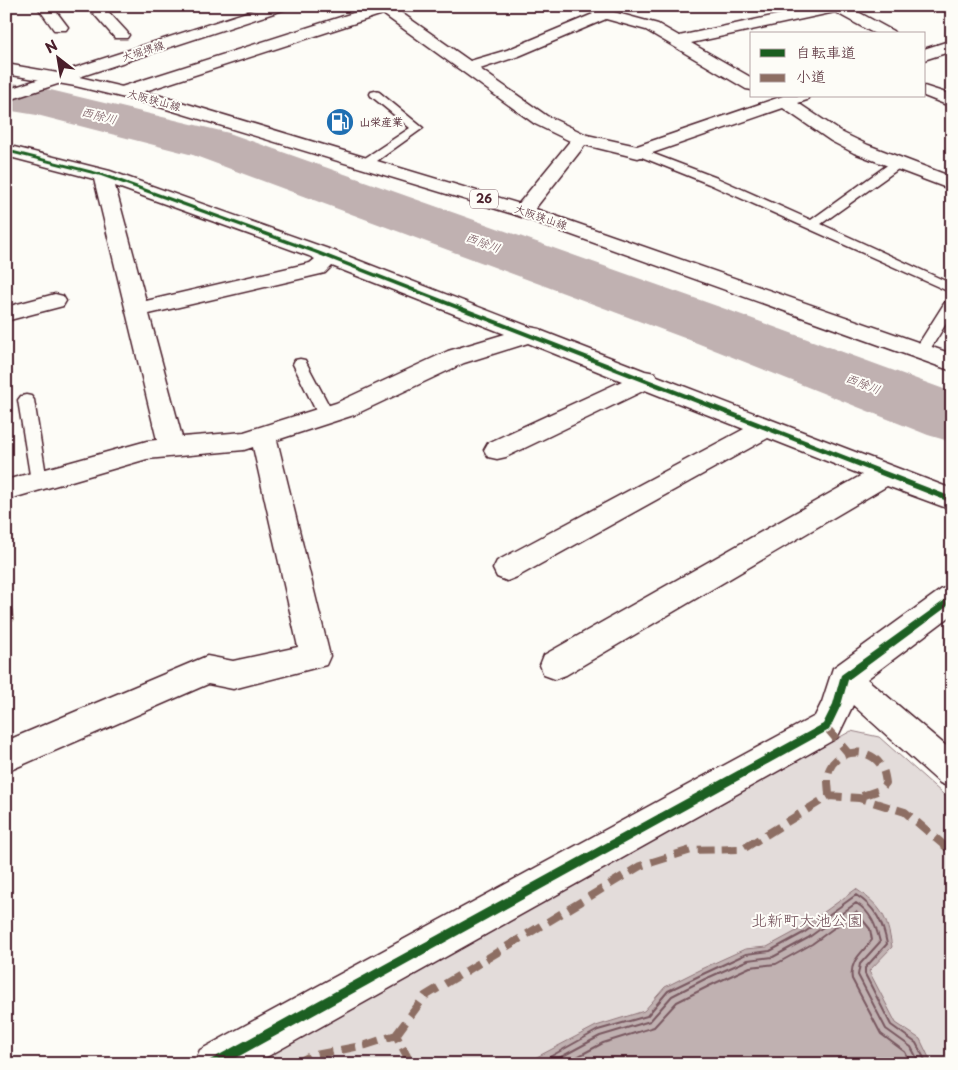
<svg xmlns="http://www.w3.org/2000/svg" width="958" height="1070" font-family="'Playpen Sans','Klee One',sans-serif">
<style>
.green{fill:#e3dcda;stroke:#967e82}
.water{fill:#c0b1b1;stroke:#91777b}
.lines{fill:none;stroke-linecap:round;stroke-linejoin:round}
.shore{stroke:#795961;stroke-width:2}
.river{fill:#c0b1b1;fill-rule:evenodd}
.service-casing{stroke:#4a1f2b;stroke-width:3}
.minor-casing{stroke:#4a1f2b;stroke-width:3}
.secondary-casing{stroke:#4a1f2b;stroke-width:3}
.primary-casing{stroke:#4a1f2b;stroke-width:3}
.service{fill:#fdfcf7;fill-rule:evenodd}
.minor{fill:#fdfcf7;fill-rule:evenodd}
.secondary{fill:#fdfcf7;fill-rule:evenodd}
.primary{fill:#fdfcf7;fill-rule:evenodd}
.quiet-far1{stroke:#8d6e63;stroke-width:6;stroke-dasharray:12 6;stroke-linecap:butt}
.quiet{stroke:#8d6e63;stroke-width:8;stroke-dasharray:16 8;stroke-linecap:butt}
.cycleway-casing{stroke:#fdfcf7;stroke-width:3}
.cycleway{fill:#1b5e20;fill-rule:evenodd}
.labels{text-anchor:middle;stroke-width:4;stroke-linejoin:round;paint-order:stroke}
.far-street-label{font-size:11px;fill:#4a1f2b;stroke:#fdfcf7}
.far-poi-label{font-size:11px;font-weight:bold;fill:#4a1f2b;stroke:#fdfcf7;text-anchor:start}
.far-water-label{font-size:12px;font-style:italic;fill:#73525a;stroke:#fdfcf7}
.shield{fill:#fdfcf7;stroke:#806168;stroke-width:1}
.shield-label{font-size:12px;font-weight:bold;fill:#4a1f2b}
.near-park-label{font-size:16px;fill:#704e57;stroke:#fdfcf7}
</style>
<rect width="100%" height="100%" fill="#fdfcf7"/>
<filter id="ink" filterUnits="userSpaceOnUse"><feTurbulence type="fractalNoise" baseFrequency=".02" numOctaves="2"/><feDisplacementMap in="SourceGraphic" scale="10" xChannelSelector="R" yChannelSelector="G"/><feConvolveMatrix kernelMatrix="1 2 1 2 8 2 1 2 1" color-interpolation-filters="sRGB"/></filter>
<g filter="url(#ink)">
<path class="green" d="M851,731L879,737L952,802V1064H250Z"/>
<path class="water" d="M856,889C882,907 887,916 892,947L869,971L896,1023L920,1039L932,1064H531L535,1058L596,1026L644,1011L665,987L701,969L745,949L767,947L802,928Z"/>
<g class="lines">
<path class="shore" d="M537,1064L598,1030L647,1016L668,991L703,974L746,954L770,951L805,932L856,895C875,907 883,922 887,944L865,968V974L891,1025L916,1043L927,1064
M548,1064L600,1036L650,1021L672,996L705,979L748,960L773,957L808,938L856,903C871,912 876,926 880,942L860,964L858,975L886,1029L911,1047L920,1064
M564,1064L603,1043L654,1027L677,1002L709,986L750,967L776,964L812,944L856,912L870,929L872,940C862,953 849,961 852,979L881,1034L905,1052L911,1064"/>
<path class="river" d="M6,82L38,87L229,133L731,311L952,392V442L928,435L687,339L193,155L37,115L6,110Z"/>
<defs>
<path id="service" d="M375,91L379,92L423,128L370,166L366,167L360,163L362,160L410,128L371,96L370,94L371,92Z
M638,148L717,178L811,220L893,161H901L903,164L901,167L821,224L952,284V293L709,184L634,154L632,152Z
M952,298V314L926,356H916L914,352L916,348L947,299Z
M300,359L305,360L307,364L334,415L332,419L326,421L320,419L318,415L293,364L295,360Z
M26,395L31,396L34,400L47,481L45,485L39,487L33,485L31,481L18,400L21,396Z"/>
<path id="minor" d="M37,6H52L68,27L66,30H54Z
M87,6H103L127,32L129,35L127,38H115Z
M375,6H398L396,9L470,61L507,50L593,14L583,6H602L610,11L658,24L679,36L819,6H847L893,31L895,34H875L835,12L691,43L752,78V90L746,89L646,30L606,19L519,56L480,69L547,116L587,135L637,146L783,96H809L807,100L798,103L843,133L868,145L952,177V190L854,153L831,141L783,108L638,158L585,145L530,215L523,217L516,215L513,211L516,207L570,141L535,124L383,14L130,96L124,97L118,96L115,92L118,88Z
M938,6H952V13L940,9Z
M952,40V51L924,60V49Z
M924,86L952,95V107L924,96Z
M6,145L110,171L337,252L530,327L540,329L542,331L645,371L655,373L657,376L952,489V510L887,486L566,675L555,679L544,675L540,665L544,655L862,475L768,438L517,577L507,581L497,577L493,569L497,561L744,429L645,390L506,457L497,459L488,457L484,450L488,443L622,381L528,343L464,363L354,415L277,440L330,656L326,665L233,689L208,684L6,772V741L207,656L233,661L298,647L253,447L244,450L147,459L6,500V480L147,441L157,440L94,179L6,156ZM115,186L309,256L315,259L310,263L146,301ZM332,266L505,334L448,351L336,403L244,432L182,437L149,314L325,273Z
M55,294L63,296L66,301L63,306L6,321V307Z
M952,586V615L867,679L952,751V788L940,783L853,705L837,738L254,1064H194L200,1050L815,716L822,702L833,668L942,589Z"/>
<path id="secondary" d="M265,6H288L286,9L6,101V90Z"/>
<path id="primary" d="M6,64L75,76L161,96L530,207L952,354V371L516,215L150,104L75,86L6,74Z"/>
</defs>
<use href="#service" class="service-casing"/>
<use href="#minor" class="minor-casing"/>
<use href="#secondary" class="secondary-casing"/>
<use href="#primary" class="primary-casing"/>
<use href="#service" class="service"/>
<use href="#minor" class="minor"/>
<use href="#secondary" class="secondary"/>
<use href="#primary" class="primary"/>
<path class="quiet-far1" d="M6,574L11,624"/>
<path class="quiet" d="M826,727L849,754
M829,796C829,788 826,776 830,768C839,749 868,747 880,764C884,770 885,776 886,783L880,790L859,797
M396,1035L425,996L640,866L691,850L743,849L829,796L859,798L905,812L952,852
M295,1064L310,1056L366,1045L396,1035L411,1064"/>
<defs>
<path id="cycleway" d="M6,149L105,174L318,251L952,497V503L314,253L101,176L6,152Z
M952,595V603L848,680L841,705L829,730L225,1064H209L210,1060L823,724L833,704L841,675Z"/>
</defs>
<use href="#cycleway" class="cycleway-casing"/>
<use href="#cycleway" class="cycleway"/>
</g>
</g>
<defs>
<symbol id="fuel-disc" viewBox="-11 -11 22 22"><circle r="9.5" fill="#1f6fb2" stroke="#fdfcf7"/><path d="M-5.5-6h7V0h2V4h1.3V-2.5L3-4.5l.8-.8L6-3V5H2.5V1h-1V6h-7ZM-4.2-4.7v3.2H.2V-4.7Z" fill="#fff"/></symbol>
</defs>
<g fill-rule="evenodd">
<use href="#fuel-disc" x="324" y="106" width="32" height="32"/>
</g>
<g class="labels">
<g class="far-street-label">
<text transform="translate(143 51) rotate(-18)" y="4">大堀堺線</text>
<text transform="translate(154 100) rotate(15)" y="4">大阪狭山線</text>
<text transform="translate(541 217) rotate(19)" y="4">大阪狭山線</text>
</g>
<g class="far-poi-label">
<text x="359" y="126">山栄産業</text>
</g>
<g class="far-water-label">
<text transform="translate(99 116) rotate(14)" y="4">西除川</text>
<text transform="translate(483 243) rotate(20)" y="4">西除川</text>
<text transform="translate(863 384) rotate(21)" y="4">西除川</text>
</g>
<rect class="shield" x="470" y="189.5" width="28" height="19" rx="4"/>
<g class="shield-label">
<text x="484" y="203">26</text>
</g>
<g class="near-park-label">
<text x="807" y="926">北新町大池公園</text>
</g>
</g>
<rect width="958" height="1070" fill="none" stroke="#fdfcf7" stroke-width="25"/>
<rect x="12" y="12" width="933" height="1045" fill="none" stroke="#4a1f2b" stroke-width="2" filter="url(#ink)"/>
<rect x="750" y="32" width="175" height="65" fill="#fdfcf7" stroke="#b5a4a5"/>
<rect x="760" y="49" width="25" height="8" fill="#1b5e20" stroke="#b5a4a5"/>
<text x="796" y="58" font-size="15" fill="#4a1f2b">自転車道</text>
<rect x="760" y="74" width="25" height="8" fill="#8d6e63" stroke="#b5a4a5"/>
<text x="796" y="82" font-size="15" fill="#4a1f2b">小道</text>
<g transform="translate(58 58) rotate(329)" stroke="#fdfcf7" stroke-width="4" paint-order="stroke">
<path d="M0-4L9 19L0 12L-9 19Z" fill="#4a1f2b"/>
<text y="-8" font-size="14" font-weight="bold" text-anchor="middle" fill="#4a1f2b">N</text>
</g>
</svg>
